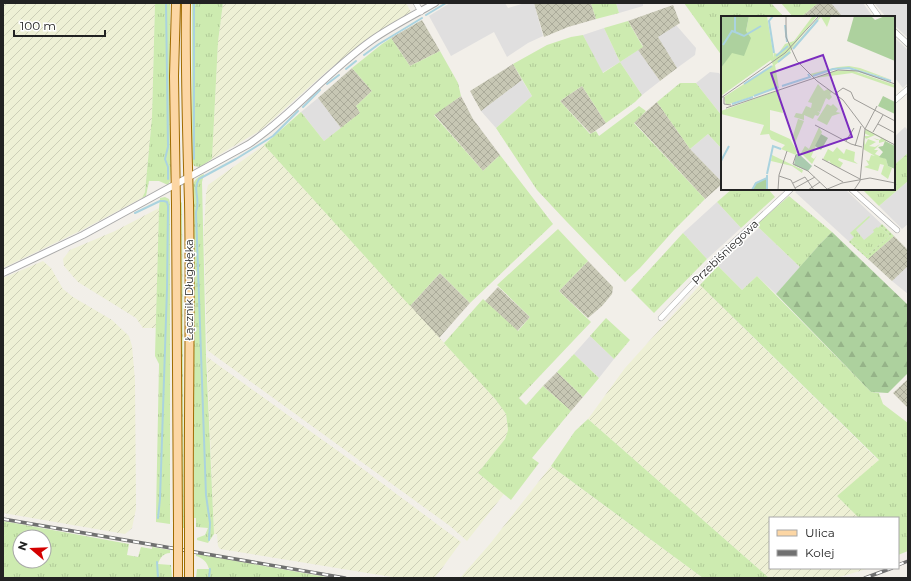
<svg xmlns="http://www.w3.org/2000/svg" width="911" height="581" font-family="Montserrat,sans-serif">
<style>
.residential{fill:#e0dfdf}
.construction{fill:url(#construction-cross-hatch)}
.farmland{fill:url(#farmland-furrows)}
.grass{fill:url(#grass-tufts);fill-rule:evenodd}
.forest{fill:url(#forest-firs)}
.garden{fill:url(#garden-dots)}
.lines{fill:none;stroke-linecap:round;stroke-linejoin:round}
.stream{stroke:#aad3df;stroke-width:2}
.minor-casing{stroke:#a9a9a9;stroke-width:6}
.tertiary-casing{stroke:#a9a9a9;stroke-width:8}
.primary-casing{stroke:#a06b00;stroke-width:10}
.minor{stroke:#fff;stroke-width:5}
.tertiary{stroke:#fff;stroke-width:6}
.primary{stroke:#fcd6a4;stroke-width:8}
.rail-casing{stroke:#707070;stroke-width:3.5}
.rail{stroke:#fff;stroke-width:2;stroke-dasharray:6;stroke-linecap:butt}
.primary-bridge-casing{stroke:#a06b00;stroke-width:10;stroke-linecap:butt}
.primary-bridge{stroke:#fcd6a4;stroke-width:8}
.labels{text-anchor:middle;stroke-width:3;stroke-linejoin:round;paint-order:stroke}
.street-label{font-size:11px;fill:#222;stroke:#fff}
.inset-river{fill:none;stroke:#aad3df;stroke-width:2}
.inset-road{fill:none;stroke:#9f9d99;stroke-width:1}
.view{fill:#7b2cbf;fill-opacity:0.15;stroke:#7b2cbf;stroke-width:2}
.inset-edge{fill:none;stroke:#222;stroke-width:2}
</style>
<defs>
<pattern id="construction-cross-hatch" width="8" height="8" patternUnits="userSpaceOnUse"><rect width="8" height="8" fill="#c7c7b4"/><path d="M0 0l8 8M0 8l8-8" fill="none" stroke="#abab9a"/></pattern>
<pattern id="farmland-furrows" width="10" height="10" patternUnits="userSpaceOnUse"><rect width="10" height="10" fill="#eef0d5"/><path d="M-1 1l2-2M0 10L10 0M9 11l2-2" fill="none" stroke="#ccceb7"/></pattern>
<pattern id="grass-tufts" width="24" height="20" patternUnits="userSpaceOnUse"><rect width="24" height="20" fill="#cdebb0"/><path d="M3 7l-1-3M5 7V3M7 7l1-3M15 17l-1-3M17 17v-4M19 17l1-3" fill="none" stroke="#b0c997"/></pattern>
<pattern id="forest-firs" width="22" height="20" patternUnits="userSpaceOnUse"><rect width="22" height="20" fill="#add19e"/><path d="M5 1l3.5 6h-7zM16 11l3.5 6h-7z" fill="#95b388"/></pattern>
<pattern id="garden-dots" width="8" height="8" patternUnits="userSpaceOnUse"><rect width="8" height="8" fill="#cdebb0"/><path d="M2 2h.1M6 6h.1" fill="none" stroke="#b0c997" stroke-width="1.8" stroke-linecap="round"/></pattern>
</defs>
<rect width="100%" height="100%" fill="#f2efe9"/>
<path class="residential" d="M450,3H505L508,8L525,3H534L543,36L528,43L507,57L494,32L451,56L429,16Z
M616,3H643V6L619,13Z
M831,3H863L873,17H841Z
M876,3H908V38L894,25V17H886L875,4Z
M676,25L696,48L695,55L677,68L658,37Z
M604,28L620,62L638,50L660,81L642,95L620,62L602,73L583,35Z
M894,37L908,50V83L903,88L894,77Z
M710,72L719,73L722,77V116L696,83Z
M522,80L532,96L496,128L481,111Z
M318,98L341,128L324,141L301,112Z
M905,127L908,130V153L894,165V137Z
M708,134L722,149V182L690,149Z
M908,181V224L902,229L879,206Z
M799,189H845L894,236L868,259L795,192Z
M717,202L741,228L707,259L683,233Z
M759,228L800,267L776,294L757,276L742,290L718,266Z
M908,266V294L892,281Z
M590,336L614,359L599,378L574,354Z"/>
<path class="construction" d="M534,3H591L596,19L568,27L544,37Z
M818,3H831L842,16L801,17Z
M673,5L680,23L658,37L677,68L660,81L638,50L643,46L628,21Z
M422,20L440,51L410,66L391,38Z
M513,64L522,80L481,111L470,91Z
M352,68L372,91L356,106L360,113L341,128L318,98Z
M582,86L606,123L591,134L560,101Z
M461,96L473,119L500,155L483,171L434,114Z
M657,102L690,149L722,182V184L705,199L634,122Z
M894,236L908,250V266L892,281L868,259Z
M588,261L613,287L612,294L602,306L588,318L559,291Z
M440,273L470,303L439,338L410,306Z
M498,287L530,317L517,331L485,301Z
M557,372L583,397L571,411L543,386Z
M908,379V408L893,393Z"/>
<path class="farmland" d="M3,3H155L152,117L145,192L142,198L82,230L3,268Z
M223,3H406L411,12L372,36L326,72L261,130L212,159L218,42Z
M264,145L496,400L506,414L508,430L505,439L478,473L504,494L467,541L450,526L207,350L204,231L206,194L208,185Z
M159,208L156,328H143L136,318L78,282L64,266L63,259L70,250L115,231Z
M43,261L51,268L63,289L73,297L112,320L129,336L132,346L135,380L136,509L132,528L125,534L3,513V278Z
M700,285L879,461L837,496L859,518H770V568H870L836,578H769L588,419L625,368Z
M207,357L363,469L461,542L440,571L434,578H398L220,549L218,546L217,534H214Z
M551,466L605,506L703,578H460L489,545Z"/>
<path class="grass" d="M155,3H170L171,171L170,181L168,185L159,181H149L146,196L142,198L145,192L152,117Z
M192,3H223L218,42L212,159L200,167L194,166L192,160Z
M591,3H616L619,13L596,19Z
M684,3H771L784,17H722V56Z
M781,3H818L801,17H793Z
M628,21L643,47L620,62L642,95L635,102L606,123L582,86L560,101L590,134L596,131L599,136L639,106L646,111L634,123L705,199L674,230L640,268L625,282L566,221L537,190L496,128L532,96L513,64L547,45L571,37L583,35L603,73L620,62L604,28Z
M391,38L410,66L440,51L458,83L461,96L434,115L483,171L500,155L553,224L470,303L440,273L410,306L264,145L301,112L324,141L360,113L356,106L372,91L352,68L382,44Z
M680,83H696L722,116V149L708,134L690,149L657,102Z
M908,153V181L879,206L864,191L866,189H894V165Z
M204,174L202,182L206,356L214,534L208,543L197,540V538L205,535L208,528L196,527V518H194L193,208C198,194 184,183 204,174Z
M732,189H768L775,197L741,228L717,202Z
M789,196L832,232L820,244L800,267L756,225Z
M165,197L169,199L170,203V524L156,522V514L159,364L155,356L159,208L160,198Z
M180,201L182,203L184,528H181Z
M869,216L870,217L856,230L864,240L874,232L873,230L877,227L878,228L880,226L890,236L867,255L851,240L854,237L850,233Z
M558,229L588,261L559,291L591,322L519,398L526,405L543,386L571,411L532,458L539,463L511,500L478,473L505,439L508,430L506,414L496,400L444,343L483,299L518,331L530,317L497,285Z
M683,233L707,259L654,313L631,290Z
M718,266L742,290L757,276L871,392L879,393L883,404L908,423V551L898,555V518H859L837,496L879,460L700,285Z
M606,318L630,340L614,359L590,336Z
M574,354L599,378L583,397L557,372Z
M588,419L769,578H703L551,466L575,431Z
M3,521L129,544L127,555L138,557L141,547L152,549V547L170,550V553C163,553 160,558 158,564L171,565L172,578H3ZM20,537H44V561H20Z
M196,554L332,578H196L197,569H209C207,562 203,558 196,556Z"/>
<path class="forest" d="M832,232L908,305V373L888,393L871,392L776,294L820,244Z"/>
<path class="garden" d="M882,224L894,236L868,259L849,242L851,240L867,255L890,236L880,226Z"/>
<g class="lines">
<path class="stream" d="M166,3L168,147L165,159L168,167V179
M194,3V159
M426,15L446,3
M364,55L379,44L422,18
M346,69L356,61
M327,84L339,75
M303,107L320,90
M135,213L160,201H164L167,202L168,206L167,289L160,499L158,518
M209,540L210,523L206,495L196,212C201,199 192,190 199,179L236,159L273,136L298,111
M157,562L158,578
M209,578L210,569"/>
<defs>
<path id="minor" d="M416,3L421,12
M869,3L879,17
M894,31L908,44
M894,101L908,89
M851,189L897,230
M661,318L717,258L791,189"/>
<path id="tertiary" d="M3,273L83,235L249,144C293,114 328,71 372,40C392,26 414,15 435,3"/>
<path id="primary" d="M176,3L174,76L176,205L178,528
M186,3C185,69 187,136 189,202C191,311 188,420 189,529
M178,563V578
M189,564V578"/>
</defs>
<use href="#minor" class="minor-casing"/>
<use href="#tertiary" class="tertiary-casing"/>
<use href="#primary" class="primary-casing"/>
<use href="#minor" class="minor"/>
<use href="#tertiary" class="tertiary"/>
<use href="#primary" class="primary"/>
<defs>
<path id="rail" d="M3,519L345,578
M898,565L908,561
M865,578L892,568"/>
</defs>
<use href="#rail" class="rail-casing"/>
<use href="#rail" class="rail"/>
<defs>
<path id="primary-bridge" d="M178,528V563
M189,529V564"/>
</defs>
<use href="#primary-bridge" class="primary-bridge-casing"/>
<use href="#primary-bridge" class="primary-bridge"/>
</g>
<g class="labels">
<g class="street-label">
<text transform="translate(725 252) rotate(-44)" y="4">Przebiśniegowa</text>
<text transform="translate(189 290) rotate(-90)" y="4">Łącznik Długołęka</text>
</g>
</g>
<g transform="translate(721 16)">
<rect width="174" height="174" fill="#f2efe9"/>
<path d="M28,0H46L53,42V37L57,38L64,28L73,25L91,1L96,0L70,33L99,0H110L106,11L100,1L69,35L70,37L54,49L58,72L5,89L3,81L52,49L50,44L0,80V52L25,15ZM128,50L139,52L171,64L131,52L115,53L91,60L89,58L117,51ZM130,54L174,69V72L131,57L94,62L114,55ZM97,68L103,75L107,73L111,76L109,78L111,81L108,84L105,82L99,96L96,95L99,97L97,100L94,99L92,103L83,99V104L73,101L75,97L81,98L85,90L90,92L91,87L87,86ZM58,74L62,97L49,94V114L69,123L76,135L75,139L60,133L64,129L50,123L48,118L39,119L43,109L0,98V95ZM106,88L110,90L112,88L117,93L115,96L120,97L111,100L106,109L96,104ZM77,103L83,105L74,127L71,123ZM98,111L101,116L90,141L93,143L96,139L91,148L80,137L84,130L88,133ZM145,113L174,129L165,125L158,127V124H156L152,122L159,124L160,122L154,119L145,123L143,120L144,129L147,123L155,126L148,130L154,131L159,128L153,134H157L154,138L165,143L167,150L171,152L167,163L160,158L163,149L159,148L157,155L143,151L148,149L145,144L148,145L150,139L154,140L142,133L143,120H149L143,117ZM116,131L123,138L125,133L134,136L133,145L137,148L118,142L117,144L122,147L119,152L110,148L108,144L107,146L102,143L107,133L112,136ZM51,139L82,154L81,157L71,150L50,145Z" fill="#cdebb0"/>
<path d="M0,0H28L25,15L30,22L23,40L11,37L0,52ZM133,0H150L154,4L164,0H174V45L126,25ZM162,80L174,86V98L157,90ZM100,118L107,122L100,134L94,130ZM164,125L174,130V153L167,150L165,143L158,141L162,136L157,131L162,130ZM46,162V174H31L34,167Z" fill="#add19e"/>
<path d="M75,138H78L91,150L87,155L73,149Z" fill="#aacbaf"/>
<path class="inset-river" d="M52,0L48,5L53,37M64,9L66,26M14,16L23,20L40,10M2,29L11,15L14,16V0M72,33L97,4M55,40L67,30M57,46L69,36M92,60L112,53L128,52L170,65M23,68L51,50M61,70L89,61L87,58M33,80L57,71M11,88L32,81M0,145L8,130M46,158L52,130L60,133M31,174L35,167L46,162M46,174V159"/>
<path class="inset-road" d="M65,0V21L76,45L96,65L122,84L144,113L139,165L133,174M114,78L122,72L130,76L133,83L174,105M3,81V88L10,89M0,82L64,37L98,0M5,92L117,54L137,55L174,68M157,108L174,117M94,109L130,128L141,131M144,113L174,129M144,113L156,90M152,116L162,99M125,125L133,112M134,130L140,110M75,139L72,148L87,155L106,173M101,143L139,163M93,149L122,166M58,160L70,164L75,174M72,167L84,161L93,174M74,172L94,161M57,174L58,159L66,135M87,174L99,166M104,174L121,167L149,162L174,167"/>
<path class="view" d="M102,39L131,121L78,139L50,57Z"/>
<rect width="174" height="174" class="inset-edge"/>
</g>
<rect width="911" height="581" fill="none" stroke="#222222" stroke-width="8"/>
<rect x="769" y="517" width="130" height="52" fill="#ffffff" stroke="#a7a7a7"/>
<rect x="777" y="530" width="20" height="6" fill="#fcd6a4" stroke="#a7a7a7"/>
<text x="805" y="537" font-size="12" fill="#222222">Ulica</text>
<rect x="777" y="550" width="20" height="6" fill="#707070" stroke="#a7a7a7"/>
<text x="805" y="557" font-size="12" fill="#222222">Kolej</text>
<g transform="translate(32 549) rotate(289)"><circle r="19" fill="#ffffff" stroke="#a7a7a7"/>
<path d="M0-3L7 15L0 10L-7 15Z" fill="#d40000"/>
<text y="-6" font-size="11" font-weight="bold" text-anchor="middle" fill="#222222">N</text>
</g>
<path d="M14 30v6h91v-6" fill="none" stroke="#222222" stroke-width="2"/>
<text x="20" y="30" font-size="12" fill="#222222" stroke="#ffffff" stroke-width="3" paint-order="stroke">100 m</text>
</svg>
